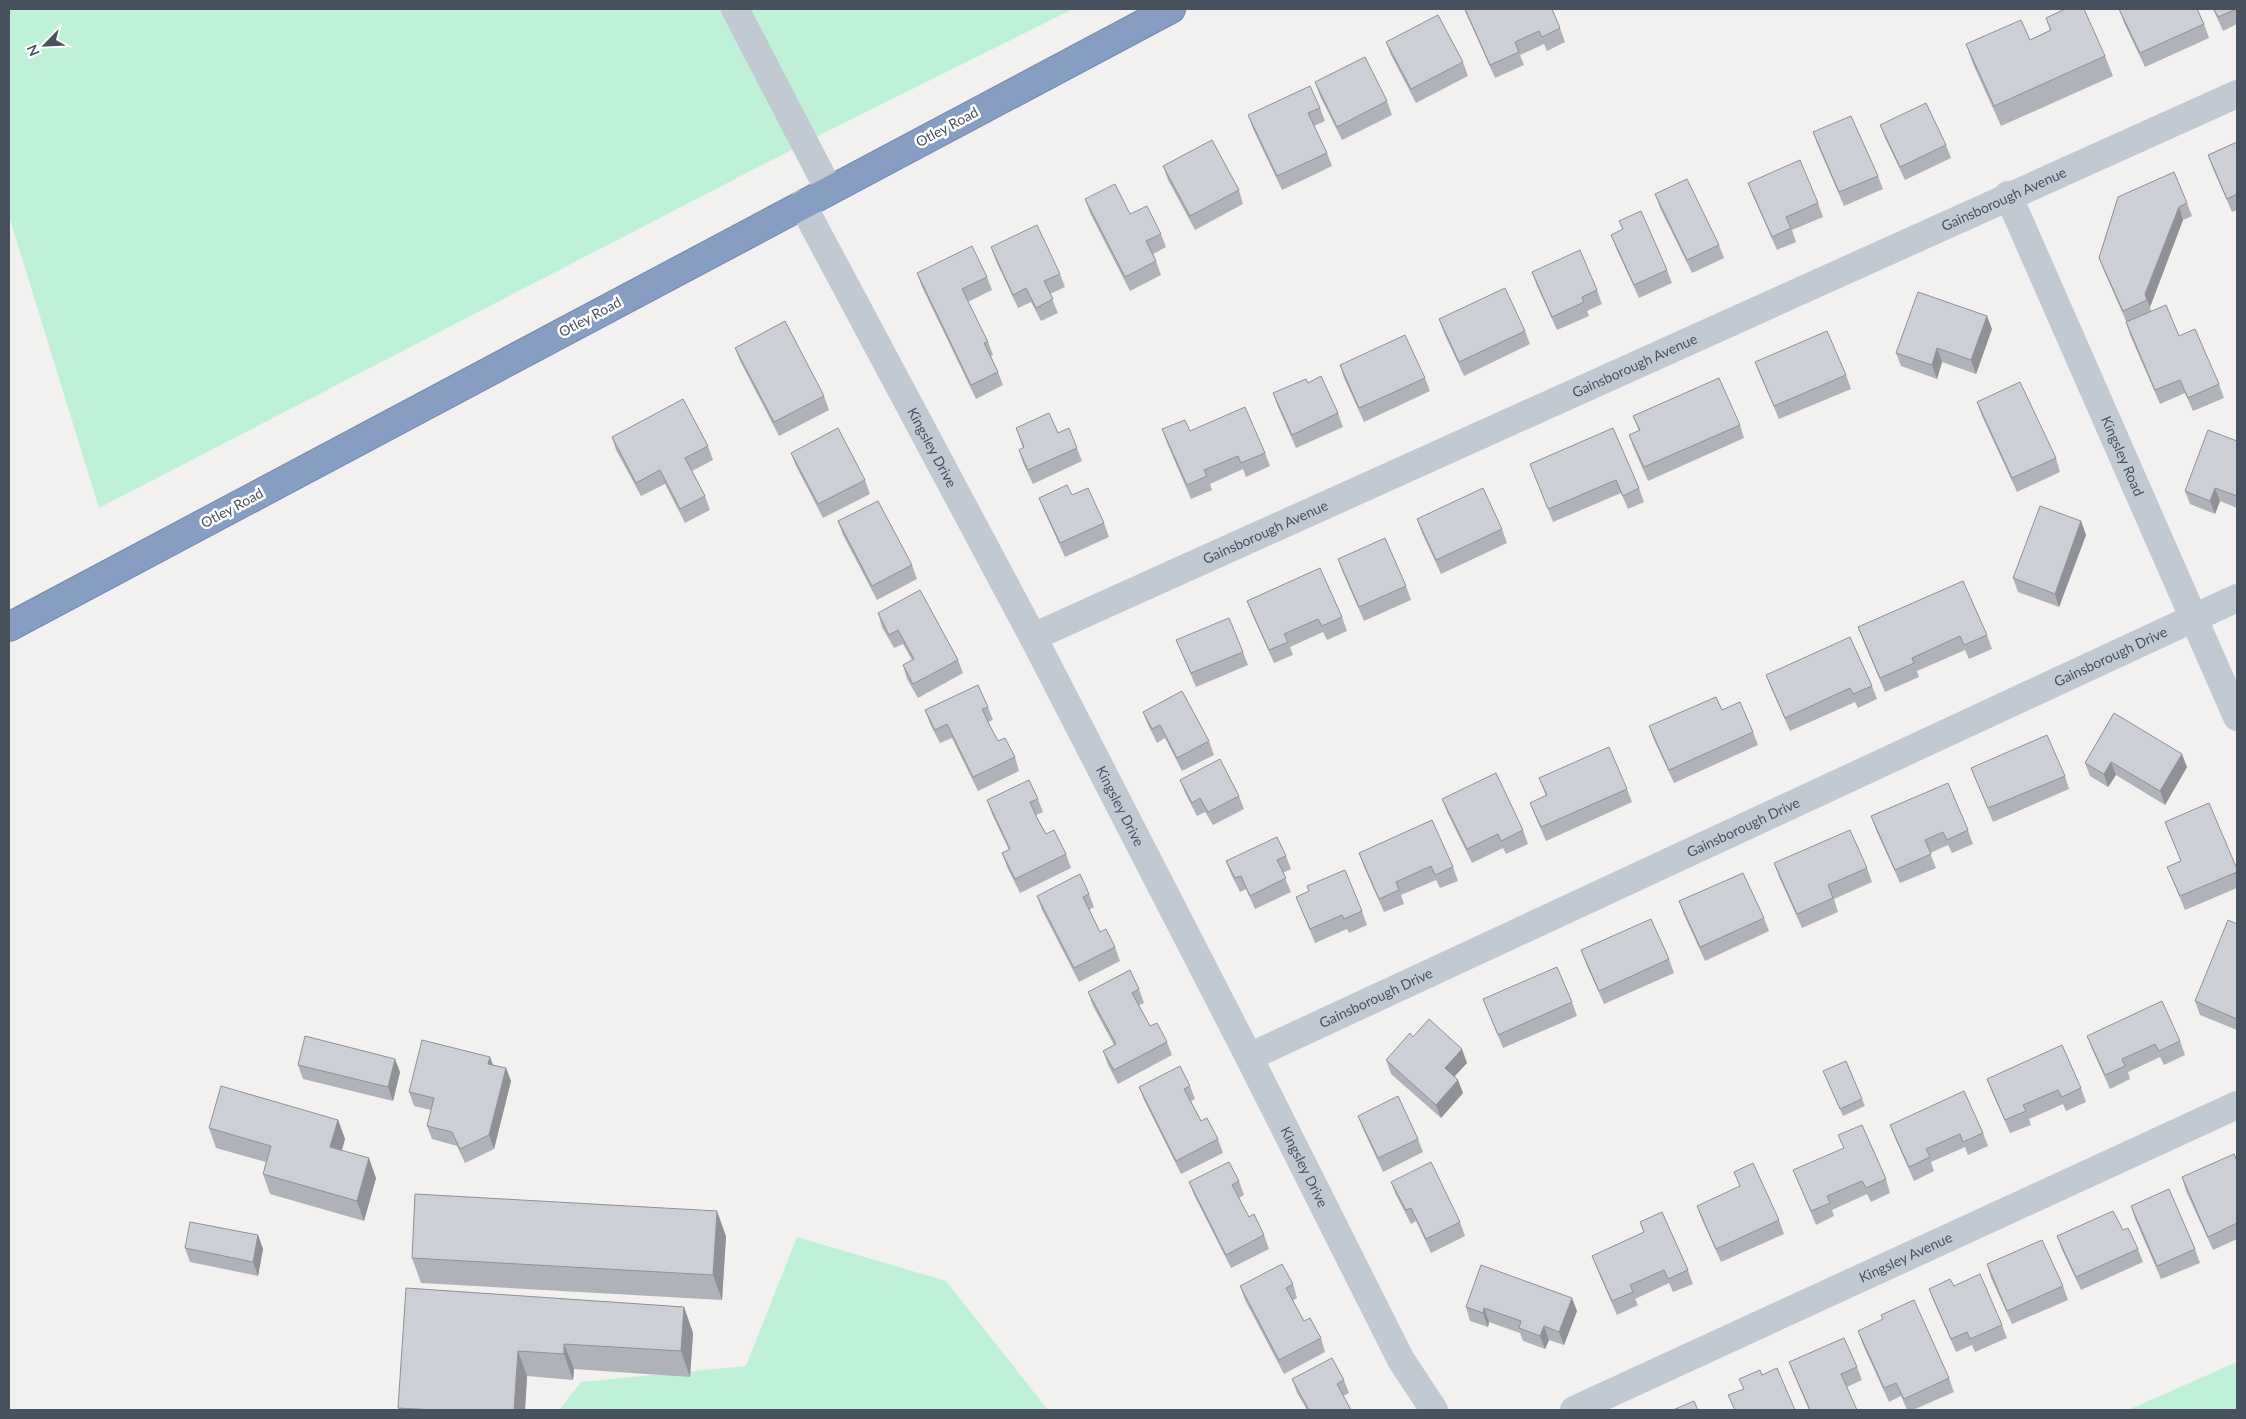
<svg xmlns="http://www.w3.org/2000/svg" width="2246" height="1419" font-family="Lato,sans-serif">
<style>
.green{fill:#bef1d7}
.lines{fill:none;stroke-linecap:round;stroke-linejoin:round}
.highway-casing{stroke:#7288ad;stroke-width:30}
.minor{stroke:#c1c9d3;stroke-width:28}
.highway{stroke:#879dc1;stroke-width:28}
.wall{fill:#afb2b8}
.shaded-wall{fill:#8f9196}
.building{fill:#cccfd6;stroke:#8f9196}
.labels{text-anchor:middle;stroke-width:5;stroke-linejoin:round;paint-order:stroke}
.street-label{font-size:14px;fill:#48525f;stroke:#fff}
</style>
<rect width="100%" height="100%" fill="#f3f1f0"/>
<path class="green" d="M9,9H1073L828,131L99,508L9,216Z
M797,1237L946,1281L1048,1410H559L581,1382L746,1366Z
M2237,1362V1410H2128Z"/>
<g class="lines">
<defs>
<path id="highway" d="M9,627L1171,9"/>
</defs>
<use href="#highway" class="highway-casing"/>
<g class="minor">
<path d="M735,9L829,190"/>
<path id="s1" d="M2008,195L2237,717"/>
<path id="s2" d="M802,204L1033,637L1249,1057L1401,1360L1434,1410"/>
<path id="s3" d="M1033,637L2237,94"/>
<path id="s4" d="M1249,1057L2237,598"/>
<path id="s5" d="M1574,1410L2237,1105"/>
</g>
<use href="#highway" class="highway"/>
</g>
<path class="wall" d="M1464,9L1560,28L1565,42L1547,51L1544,44L1520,55L1524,65L1495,78L1469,20Z
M2119,9L2204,24L2209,38L2145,67L2124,23Z
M2213,9H2237V24L2223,31Z
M2046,18L2105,56L2113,76L2001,126L1973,64L1966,44L2030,40L2050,30Z
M1386,42L1463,62L1468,76L1416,103L1391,55Z
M1315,82L1387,101L1392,115L1342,140L1320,96Z
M1320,108L1325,121L1314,126L1327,153L1332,166L1282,190L1253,129L1248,115Z
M1880,125L1946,145L1951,158L1905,180L1885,138Z
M1813,132L1878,176L1883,189L1844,206L1818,146Z
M2237,142V210L2232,212L2213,169L2208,155Z
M1163,166L1239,190L1243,204L1195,230L1168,180Z
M1748,183L1818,203L1823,217L1792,230L1796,242L1777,250L1753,196Z
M1655,194L1719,245L1724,258L1692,273L1660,208Z
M2118,197L2187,203L2192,216L2183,220L2150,307L2151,311L2179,336L2219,384L2224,398L2193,411L2185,393L2160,404L2130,335L2126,322V321L2104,271L2099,258Z
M1085,199L1130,214L1161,234L1166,247L1153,254L1156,261L1161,275L1130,291L1090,213Z
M1619,221L1667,270L1672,283L1639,298L1616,248L1611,235L1623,230Z
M991,247L1060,274L1065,287L1050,294L1058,313L1041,321L1031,302L1018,308L996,261Z
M1532,272L1597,290L1602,304L1587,311L1589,316L1557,330L1537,286Z
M917,273L987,277L992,290L968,302L988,342L993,355L991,356L998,372L1003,385L976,399L922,287Z
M1439,319L1525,331L1530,344L1464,376L1444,333Z
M1992,329L1976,374L1942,362L1937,379L1901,366L1896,353Z
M735,348L824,396L829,410L779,436L740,361Z
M1755,362L1846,375L1851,389L1779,419L1760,375Z
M1340,365L1425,378L1430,391L1364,422L1344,378Z
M1308,383L1338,413L1343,427L1296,448L1278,407L1273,393Z
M1977,402L2056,458L2060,472L2017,492L1982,416Z
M1633,416L1740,425L1744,438L1648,481L1634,449L1629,435L1639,431Z
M1016,428L1058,433L1077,448L1082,461L1033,484L1023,463L1019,450L1023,448Z
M1613,428L1639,488L1644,502L1628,509L1621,493L1553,522L1530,464Z
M1162,429L1190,431L1265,453L1270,466L1246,477L1243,469L1210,484L1212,490L1191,499L1167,443Z
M612,437L708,446L713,460L692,471L705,496L710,510L685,523L665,484L641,496L616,450Z
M2237,441V508L2220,501L2215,514L2190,504L2185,491Z
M791,453L865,480L870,494L823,518L796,466Z
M1072,495L1104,523L1109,537L1065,557L1044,511L1039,498Z
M1417,519L1502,529L1507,543L1441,574L1422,533Z
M838,521L912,565L917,579L877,600L843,535Z
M2081,521L2086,535L2059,607L2018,592L2013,578Z
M1338,559L1406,586L1411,600L1364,621L1343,573Z
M1247,601L1342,617L1347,631L1327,640L1323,632L1290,647L1293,655L1274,663L1252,614Z
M878,613L958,660L963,673L918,698L907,679L903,665L912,660L903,644L894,648L882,627Z
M1858,627L1987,635L1992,649L1969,659L1965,650L1917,671L1919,677L1885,692L1863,640Z
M1176,640L1243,652L1248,665L1196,687Z
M1766,675L1872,686L1877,699L1858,708L1855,702L1790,731L1771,688Z
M988,707L993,720L988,722L998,741L1015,757L1019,771L978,791L952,738L940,743L930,724L925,710Z
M1143,712L1209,741L1214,755L1182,771L1165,738L1157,743L1148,725Z
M2114,713L2187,767L2165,805L2116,775L2108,787L2090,776L2085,763Z
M1649,726L1753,732L1758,745L1674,783L1654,740Z
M1971,768L2065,776L2069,789L1993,822Z
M1539,778L1627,789L1632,802L1546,841L1535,816L1530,803L1546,796Z
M1180,780L1239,796L1244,809L1213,825L1205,812L1197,816L1185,793Z
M1038,799L1043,812L1036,815L1046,834L1066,854L1071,868L1020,893L1007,867L1002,853L1009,850L992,814L987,800Z
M1442,799L1523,830L1528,844L1506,854L1503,848L1472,863L1447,812Z
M1871,816L1968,830L1973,844L1952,853L1948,845L1930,853L1936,868L1900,883L1876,830Z
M2165,822L2237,869V888L2185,910L2167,867L2181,861Z
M1359,853L1453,867L1458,881L1440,888L1436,880L1401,895L1404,904L1384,912L1364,867Z
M1286,856L1291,869L1283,873L1291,892L1255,909L1246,889L1240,892L1231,874L1226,861Z
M1774,863L1867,868L1872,882L1834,899L1838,912L1802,928L1779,877Z
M1307,886L1362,911L1367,925L1349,933L1347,929L1315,943L1296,897L1309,892Z
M1089,894L1094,907L1089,910L1100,932L1115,947L1120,961L1079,982L1042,910L1037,896Z
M1679,901L1764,918L1769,931L1705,961L1684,915Z
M2237,924V1030L2200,1015L2195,1001Z
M1581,950L1669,959L1674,973L1604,1004L1586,964Z
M1139,989L1144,1003L1139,1005L1150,1026L1167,1042L1172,1055L1118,1084L1108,1065L1103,1051L1114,1045L1093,1006L1088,992Z
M1483,999L1572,1002L1577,1016L1503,1048Z
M2087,1036L2180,1041L2185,1055L2164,1065L2160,1057L2145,1064L2128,1072L2130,1079L2110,1089L2092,1049Z
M1413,1037L1467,1063L1455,1076L1463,1093L1441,1118L1391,1074L1386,1060Z
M490,1057L493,1065L506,1068L511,1081L494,1149L465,1163L457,1146L432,1139L427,1126L431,1110L414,1106L409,1092Z
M298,1065L400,1072L393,1101L303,1079Z
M1823,1071L1862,1099L1865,1106L1843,1116Z
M1987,1079L2081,1088L2086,1102L2066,1111L2063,1104L2029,1119L2031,1125L2010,1133L1992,1092Z
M1190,1086L1195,1099L1191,1101L1201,1121L1218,1139L1223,1153L1181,1174L1144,1100L1139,1087Z
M1358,1116L1418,1139L1423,1152L1383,1172L1363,1129Z
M338,1120L345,1139L342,1150L376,1178L364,1221L270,1194L263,1174L266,1162L216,1148L209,1128Z
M1890,1125L1983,1133L1988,1146L1968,1155L1965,1147L1931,1162L1934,1171L1914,1181L1895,1138Z
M2237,1161V1239L2213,1250L2186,1191L2182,1177Z
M1793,1170L1886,1179L1890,1193L1871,1202L1867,1194L1832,1210L1834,1216L1816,1225Z
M1734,1172L1779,1220L1784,1234L1721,1262L1702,1220L1697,1206L1740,1187Z
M1239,1181L1244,1195L1239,1198L1249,1217L1264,1235L1269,1249L1231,1268L1194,1195L1189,1182Z
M1391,1182L1460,1222L1465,1236L1431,1253L1416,1221L1411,1224L1396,1195Z
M2131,1206L2195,1249L2200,1263L2161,1279L2135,1219Z
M1640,1222L1688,1270L1693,1284L1673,1292L1669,1283L1635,1299L1638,1305L1617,1315L1597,1269L1592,1256L1644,1232Z
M2123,1230L2138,1249L2143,1262L2081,1290L2062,1250L2057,1236Z
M258,1235L263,1249L258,1276L190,1262L185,1248Z
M726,1236L722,1300L421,1283L412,1258Z
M1987,1264L2063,1286L2068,1300L2012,1324L1991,1278Z
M1293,1284L1297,1298L1292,1301L1304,1321L1321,1338L1325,1352L1284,1374L1245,1300L1240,1286Z
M1954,1286L2002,1325L2007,1338L1975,1352L1972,1345L1956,1352L1934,1302L1929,1289Z
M406,1288L684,1307L693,1333L690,1377L574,1369L573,1380L527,1376L525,1410H399L398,1408Z
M1466,1307L1577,1311L1564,1345L1549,1340L1545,1349L1523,1341L1520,1333L1489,1322L1488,1327L1470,1321Z
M1858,1331L1949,1378L1954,1392L1913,1410H1907L1901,1396L1889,1402L1863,1345Z
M1789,1362L1857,1367L1862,1380L1847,1387L1857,1410H1809L1794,1375Z
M1292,1379L1344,1380L1349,1393L1343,1396L1351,1410H1307L1297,1393Z"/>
<path class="shaded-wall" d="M2179,207L2183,220L2150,307L2145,294Z
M1987,316L1992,329L1976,374L1971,360Z
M1937,348L1942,362L1937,379L1932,365Z
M2215,488L2220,501L2215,514L2210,501Z
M2081,521L2086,535L2059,607L2055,594Z
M2182,754L2187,767L2165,805L2160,791Z
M2111,762L2116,775L2108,787L2104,774Z
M1462,1049L1467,1063L1450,1081L1445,1068Z
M490,1057L495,1071L488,1064Z
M395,1059L400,1072L393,1101L388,1087Z
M506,1068L511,1081L494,1149L489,1135Z
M1458,1080L1463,1093L1441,1118L1436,1105Z
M338,1120L345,1139L337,1166L330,1147Z
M369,1158L376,1178L364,1221L357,1201Z
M717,1211L726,1236L722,1300L713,1275Z
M258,1235L263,1249L258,1276L253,1262Z
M1572,1298L1577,1311L1564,1345L1559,1332Z
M684,1307L693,1333L690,1377L681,1351Z
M1484,1308L1489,1322L1488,1327L1483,1313Z
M1544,1326L1549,1340L1545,1349L1540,1336Z
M564,1344L574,1369L573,1380L564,1354Z
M518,1351L527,1376L525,1410H514Z"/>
<path class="building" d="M1465,9H1552L1560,28L1542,37L1539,31L1515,42L1519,52L1490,65Z
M2065,9H2084L2105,56L1994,106L1966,44L2021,20L2030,40L2051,30L2046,18Z
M2119,9H2197L2204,24L2140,53Z
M2214,9H2236L2218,17Z
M1438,15L1463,62L1411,89L1386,42Z
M1365,57L1387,101L1337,127L1315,82Z
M1310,86L1320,108L1308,113L1327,153L1277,176L1248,115Z
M1926,103L1946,145L1900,167L1880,125Z
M1851,116L1878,176L1839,192L1813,132Z
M1212,140L1239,190L1190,216L1163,166Z
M2237,142V194L2227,199L2208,155Z
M1800,160L1818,203L1786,217L1791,228L1772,237L1748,183Z
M2174,172L2187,203L2179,207L2145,294L2147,300L2123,311L2099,258L2118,197Z
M1687,179L1719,245L1687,260L1655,194Z
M1115,184L1130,214L1147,206L1161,234L1146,241L1156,261L1125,277L1085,199Z
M1641,211L1667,270L1634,285L1611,235L1623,229L1619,221Z
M1037,225L1060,274L1044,281L1053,299L1036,308L1026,288L1013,295L991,247Z
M972,246L987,277L962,289L988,342L984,343L998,372L971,385L917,273Z
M1580,250L1597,290L1582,297L1584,302L1552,317L1532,272Z
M1505,288L1525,331L1459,362L1439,319Z
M1918,292L1987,316L1971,360L1937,348L1932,365L1896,353Z
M2166,305L2179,336L2195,329L2219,384L2188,398L2180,380L2155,390L2126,322Z
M785,321L824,396L774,422L735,348Z
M1827,331L1846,375L1774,406L1755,362Z
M1405,335L1425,378L1359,408L1340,365Z
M1321,376L1338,413L1292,435L1273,393L1306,379L1308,383Z
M1719,378L1740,425L1644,467L1629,435L1640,430L1633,416Z
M2020,382L2056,458L2012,478L1977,402Z
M683,399L708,446L685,458L705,496L680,509L660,470L636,483L612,437Z
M1245,407L1265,453L1241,463L1238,456L1204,470L1207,476L1187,485L1162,429L1185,420L1190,431Z
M1049,413L1058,433L1069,428L1077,448L1028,470L1019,450L1024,447L1016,428Z
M838,428L865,480L818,504L791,453Z
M1613,428L1639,488L1623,496L1616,480L1548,509L1530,464Z
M2208,430L2237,441V496L2215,488L2210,501L2185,491Z
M1067,485L1072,495L1088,488L1104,523L1060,543L1039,498Z
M1483,488L1502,529L1436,560L1417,519Z
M878,501L912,565L872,586L838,521Z
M2040,506L2081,521L2055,594L2013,578Z
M1385,538L1406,586L1359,607L1338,559Z
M1320,568L1342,617L1322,626L1318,619L1284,634L1288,642L1269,650L1247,601Z
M1963,581L1987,635L1964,645L1960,636L1912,658L1914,663L1880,678L1858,627Z
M920,590L958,660L913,684L903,665L914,659L898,630L889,635L878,613Z
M1229,618L1243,652L1191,673L1176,640Z
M1850,637L1872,686L1853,694L1850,688L1785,718L1766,675Z
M978,685L988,707L982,709L990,726L998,741L1005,738L1015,757L973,777L947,724L935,730L925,710Z
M1182,691L1209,741L1177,758L1160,725L1152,729L1143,712Z
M1716,697L1722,710L1740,702L1753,732L1669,770L1649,726Z
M2114,713L2182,754L2160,791L2111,762L2104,774L2085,763Z
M2047,735L2065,776L1988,808L1971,768Z
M1609,747L1627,789L1541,827L1530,803L1547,795L1539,778Z
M1220,759L1239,796L1208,812L1200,798L1192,803L1180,780Z
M1496,773L1523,830L1501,841L1498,834L1467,849L1442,799Z
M1029,780L1038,799L1030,802L1038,820L1046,834L1054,830L1066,854L1015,879L1002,853L1010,849L987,800Z
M1948,783L1968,830L1947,840L1943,832L1925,840L1931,854L1895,870L1871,816Z
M2209,803L2237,869V872L2180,896L2167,867L2181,861L2165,822Z
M1432,820L1453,867L1435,875L1431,866L1396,882L1399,890L1379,899L1359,853Z
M1850,830L1867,868L1828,885L1833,898L1797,914L1774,863Z
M1277,837L1286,856L1277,860L1286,878L1250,896L1241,876L1235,878L1226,861Z
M1345,870L1362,911L1344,919L1342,915L1310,929L1296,897L1309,891L1307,886Z
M1743,873L1764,918L1700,947L1679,901Z
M1080,874L1089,894L1083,897L1100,932L1106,929L1115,947L1074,968L1037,896Z
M1651,919L1669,959L1599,991L1581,950Z
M2228,920L2237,924V1019L2195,1001Z
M1557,967L1572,1002L1498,1035L1483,999Z
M1130,970L1139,989L1132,993L1150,1026L1157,1023L1167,1042L1114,1070L1103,1051L1116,1044L1088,992Z
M2162,1001L2180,1041L2159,1051L2155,1044L2140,1051L2122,1059L2125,1066L2105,1075L2087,1036Z
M1429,1019L1462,1049L1445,1068L1458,1080L1436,1105L1386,1060L1410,1033L1413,1037Z
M305,1036L395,1059L388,1087L298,1065Z
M422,1040L490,1057L488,1064L506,1068L489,1135L460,1149L452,1132L427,1126L434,1098L409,1092Z
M2062,1045L2081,1088L2062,1097L2058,1090L2023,1105L2026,1111L2005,1120L1987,1079Z
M1846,1061L1862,1099L1840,1109L1823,1071Z
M1180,1066L1190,1086L1184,1089L1201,1121L1207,1118L1218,1139L1176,1161L1139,1087Z
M221,1086L338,1120L330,1147L369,1158L357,1201L263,1174L271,1146L209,1128Z
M1964,1091L1983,1133L1963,1142L1960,1134L1944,1141L1926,1149L1930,1157L1909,1167L1890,1125Z
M1398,1096L1418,1139L1378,1158L1358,1116Z
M1862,1125L1886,1179L1866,1188L1862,1181L1827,1196L1830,1203L1811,1211L1793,1170L1844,1148L1838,1135Z
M2234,1154L2237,1161V1223L2208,1237L2182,1177Z
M1229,1162L1239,1181L1232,1185L1249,1217L1254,1214L1264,1235L1226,1255L1189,1182Z
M1431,1162L1460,1222L1426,1239L1411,1208L1406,1210L1391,1182Z
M1753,1163L1779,1220L1716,1249L1697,1206L1740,1186L1734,1172Z
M2169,1189L2195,1249L2157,1266L2131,1206Z
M415,1194L717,1211L713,1275L412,1258Z
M2113,1211L2123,1230L2128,1228L2138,1249L2076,1277L2057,1236Z
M1662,1212L1688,1270L1668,1279L1664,1270L1630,1285L1633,1292L1612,1301L1592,1256L1644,1232L1640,1222Z
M190,1222L258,1235L253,1262L185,1248Z
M2042,1240L2063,1286L2007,1311L1987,1264Z
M1282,1264L1293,1284L1286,1288L1304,1321L1310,1318L1321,1338L1279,1360L1240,1286Z
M1481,1265L1572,1298L1559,1332L1544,1326L1540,1336L1519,1328L1521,1321L1484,1308L1483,1313L1466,1307Z
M1980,1274L2002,1325L1970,1339L1967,1332L1951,1339L1929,1289L1950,1279L1954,1286Z
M406,1288L684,1307L681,1351L564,1344V1354L518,1351L514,1410H436L398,1408Z
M1914,1300L1949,1378L1904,1399L1896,1383L1884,1388L1858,1331L1883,1319L1881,1315Z
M1844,1338L1857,1367L1841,1374L1857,1410H1810L1789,1362Z
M1332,1358L1344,1380L1337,1384L1351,1410H1309L1292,1379Z
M1777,1368L1795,1410H1735L1728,1395L1744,1389L1739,1379L1760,1370L1762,1375Z
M1694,1401L1698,1410H1673Z"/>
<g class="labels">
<g class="street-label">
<text transform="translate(947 127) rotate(-28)" y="5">Otley Road</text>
<text dy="5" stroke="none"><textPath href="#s3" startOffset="1065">Gainsborough Avenue</textPath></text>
<text transform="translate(590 317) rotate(-28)" y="5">Otley Road</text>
<text dy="5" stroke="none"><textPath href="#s3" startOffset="660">Gainsborough Avenue</textPath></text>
<text dy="5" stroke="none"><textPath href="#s2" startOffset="276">Kingsley Drive</textPath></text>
<text dy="5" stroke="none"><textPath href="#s1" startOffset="285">Kingsley Road</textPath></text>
<text transform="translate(232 508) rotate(-28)" y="5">Otley Road</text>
<text dy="5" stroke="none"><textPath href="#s3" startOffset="255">Gainsborough Avenue</textPath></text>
<text dy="5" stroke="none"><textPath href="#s4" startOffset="950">Gainsborough Drive</textPath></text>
<text dy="5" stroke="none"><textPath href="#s2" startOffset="681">Kingsley Drive</textPath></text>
<text dy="5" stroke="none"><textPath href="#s4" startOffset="545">Gainsborough Drive</textPath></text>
<text dy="5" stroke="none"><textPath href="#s4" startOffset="140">Gainsborough Drive</textPath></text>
<text dy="5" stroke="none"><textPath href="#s2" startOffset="1086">Kingsley Drive</textPath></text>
<text dy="5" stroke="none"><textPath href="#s5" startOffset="365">Kingsley Avenue</textPath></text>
</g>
</g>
<rect width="2246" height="1419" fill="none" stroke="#48525f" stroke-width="20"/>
<g transform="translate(45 45) rotate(246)" stroke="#ffffff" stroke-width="4" paint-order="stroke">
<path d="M0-4L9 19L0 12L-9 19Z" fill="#48525f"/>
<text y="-8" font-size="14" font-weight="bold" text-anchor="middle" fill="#48525f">N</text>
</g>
</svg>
